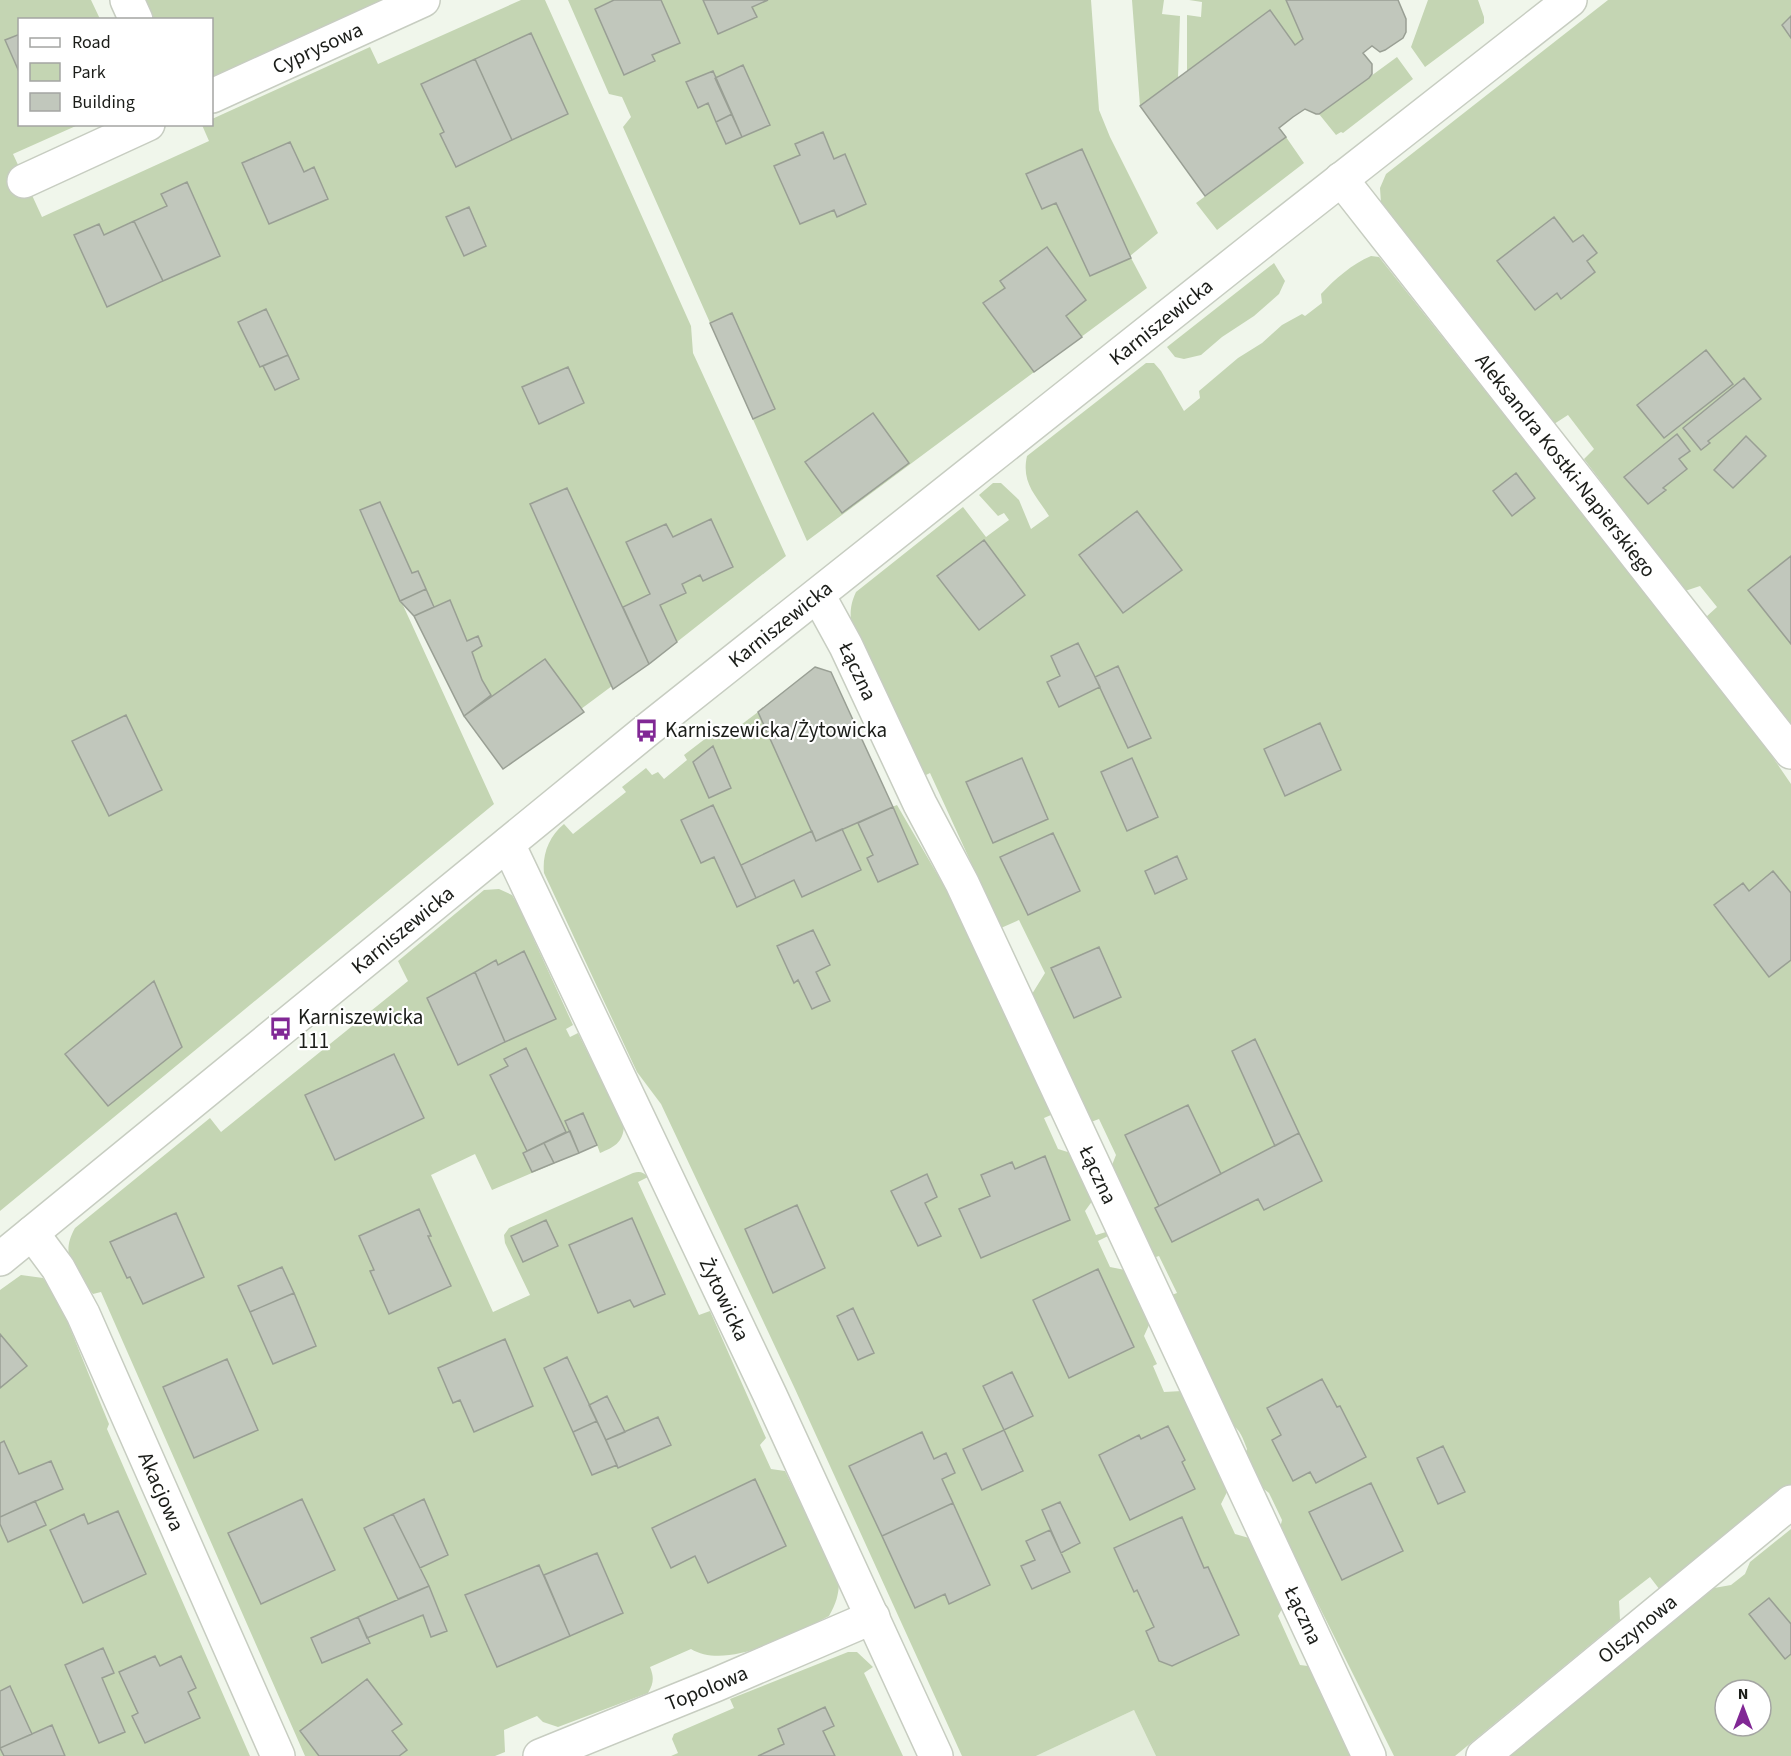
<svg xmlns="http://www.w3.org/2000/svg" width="1791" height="1756" font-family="'Source Sans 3',sans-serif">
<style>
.built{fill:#e3ecda}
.green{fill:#c4d5b3;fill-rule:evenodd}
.building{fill:#c1c7bc;stroke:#999f94;stroke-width:1.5}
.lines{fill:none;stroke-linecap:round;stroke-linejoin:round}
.minor-casing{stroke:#c7cdc1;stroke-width:36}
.minor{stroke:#fff;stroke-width:33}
.labels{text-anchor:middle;stroke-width:4.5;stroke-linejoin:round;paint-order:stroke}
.street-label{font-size:21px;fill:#1b1d19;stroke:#fff}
.poi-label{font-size:21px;fill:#1b1d19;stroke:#fff;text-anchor:start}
</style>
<rect width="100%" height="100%" fill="#f0f6eb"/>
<path class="built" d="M1134,1710L1156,1756H1036Z"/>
<path class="green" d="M0,0H91L100,19L20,20V124L78,125L13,154L42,217L209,141L202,125L212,124V119L370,47L378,64L521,0H545L691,326L693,353L786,556L649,664L613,689L612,686L581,709L488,714L414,616L402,603L494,804L0,1211Z
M145,0H389L212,79V20L154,19Z
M568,0H1091L1099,110L1110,137L1158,233L1130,256L1147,288L807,541L623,127L631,117L622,97L609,94Z
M1132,0H1164L1162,14L1180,16L1178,78L1140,106Z
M1189,0H1286L1303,39L1295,45L1270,10L1187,71V15L1201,17L1202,2Z
M1428,0H1478L1484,17V23L1425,67L1411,47Z
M1608,0H1791V724L1706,617L1717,607L1700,586L1685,591L1584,459L1594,449L1568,415L1554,424L1381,203L1380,188L1386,174Z
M1397,57L1413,79L1343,133L1341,132L1336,135L1319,114Z
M1286,137L1304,163L1217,230L1196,203Z
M1371,256L1379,257L1757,734L1791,784V1488L1660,1590L1650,1577L1619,1601L1620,1620L1455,1756H1394L1280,1528L1282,1520L1269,1493L1260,1486L1245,1455L1247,1449C1243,1439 1240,1428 1230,1424L1169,1296L1177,1293L1159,1256L1153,1258L1112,1165L1116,1155L1099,1119L1091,1122L1032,994L1045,973L1019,920L1001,928L930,773L924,776L851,622C850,610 851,603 856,592L963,507L986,537L1009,520L1004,513L998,516L979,495L993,483H1001L1019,500L1031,529L1049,516C1036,495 1021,483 1027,456L1146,363H1154L1161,371L1184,411L1200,398L1199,391L1238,358L1262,343L1282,325L1302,314L1305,316L1322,303L1321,294C1335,279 1352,264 1371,256Z
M1274,263L1285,281L1279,294L1254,316L1222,337L1201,355L1184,359L1175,357L1167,347Z
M758,712L892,807L897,805L961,915L1051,1115L1044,1118L1058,1149L1071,1153L1093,1200L1085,1211L1096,1235L1106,1232L1108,1236L1098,1241L1110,1267L1125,1270L1149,1325L1144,1336L1157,1364L1153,1366L1164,1392L1182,1391L1228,1490L1221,1504L1235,1534L1249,1538L1282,1609L1278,1616L1300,1665L1308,1666L1350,1756H1156L1134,1710L1036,1756H962L795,1389L661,1104L637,1072L544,873C542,855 549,836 564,824L573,834L626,792L622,787L646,768L652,775L658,772L664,779L687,760L684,755L714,732L721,740Z
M499,889L512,895L518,905L573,1025L566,1029L570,1037L578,1033L624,1126C623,1143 614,1147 600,1153L597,1145L492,1190L475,1154L431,1175L493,1312L530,1295L505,1243L504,1235L509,1228L633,1173C640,1171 643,1172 648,1177L638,1182L699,1315L710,1311L766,1438L760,1445L771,1469L785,1471L839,1581C839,1594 836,1604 829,1616C795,1634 727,1671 691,1649L650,1667C654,1677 654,1683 648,1693L558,1727L543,1722L537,1716L504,1730L505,1752L495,1756H305L101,1292L93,1294C75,1272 59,1256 75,1228L210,1118L221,1132L408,981L398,961L484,890Z
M21,1275L43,1278L57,1296L102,1407L109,1424L107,1429L250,1756H0V1290Z
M1791,1529V1756H1504L1714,1588L1731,1585L1745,1574L1750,1562ZM1725,1690H1761V1726H1725Z
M848,1652H857L873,1667L864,1673L903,1756H671L678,1753L672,1739L674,1734L734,1708L730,1699Z"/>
<path class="building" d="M614,0H661L680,43L652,55L655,61L624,75L595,9Z
M703,0H768L752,7L757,17L718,34Z
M1286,0H1398L1406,19V32L1403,38L1385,50L1380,52L1372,46L1363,53L1372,64V74L1369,78L1319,114H1316L1305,109L1293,117L1279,128L1286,137L1205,196L1140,106L1270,10L1295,45L1303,39Z
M1791,16V38L1782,25Z
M531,33L568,114L512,140L475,59Z
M20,34V74L5,40Z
M475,59L512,140L456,167L440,134L444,132L421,84Z
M743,65L770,125L742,137L715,78Z
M713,71L732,114L716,122L708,103L698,108L686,82Z
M732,114L742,137L726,144L716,122Z
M823,132L834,159L845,154L866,204L837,217L834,210L800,224L774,166L800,155L795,144Z
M290,142L304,172L314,167L328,199L269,224L242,163Z
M1082,149L1131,258L1090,276L1056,203L1042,209L1026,174Z
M187,182L220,256L163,281L134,221L167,206L161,194Z
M469,207L486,246L464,256L446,217Z
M1554,217L1573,242L1583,235L1597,253L1587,261L1595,272L1561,299L1557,293L1535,310L1497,261Z
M134,221L163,281L107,307L74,235L99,224L104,235Z
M1047,247L1086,300L1066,316L1082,337L1034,372L983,303L1005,288L1000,281Z
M266,309L288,355L260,367L238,322Z
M732,313L775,409L753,419L710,323Z
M1706,350L1733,384L1664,438L1637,405Z
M288,355L299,379L275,390L263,366Z
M568,367L584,403L539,424L522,387Z
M1744,378L1761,399L1708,441L1710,443L1701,450L1683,428Z
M873,413L909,463L842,513L805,462Z
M1677,434L1690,451L1679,459L1687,469L1663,488L1666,490L1648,504L1624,477Z
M1746,436L1766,456L1733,488L1714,470Z
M1516,473L1535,498L1512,516L1493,491Z
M567,488L649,664L613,689L530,504Z
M380,502L412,573L418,571L426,589L400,601L360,510Z
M1137,511L1182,570L1123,613L1079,555Z
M711,519L733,567L703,581L700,575L682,584L686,593L660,605L677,642L649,664L623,607L650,594L626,542L666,524L673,537Z
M984,540L1025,595L979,630L937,576Z
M1791,556V644L1748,590Z
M426,589L434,607L414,616L400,601Z
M450,600L467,641L478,636L482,646L472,652L482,680L491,695L464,716L414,616Z
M1078,643L1100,687L1059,707L1047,682L1060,676L1051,656Z
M545,659L584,712L503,769L464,716Z
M1118,666L1151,738L1128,748L1095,677Z
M815,667L831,672L893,807L816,841L758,712Z
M126,715L162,790L109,816L72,741Z
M1320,723L1341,770L1285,796L1264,749Z
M713,746L731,788L709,798L693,762Z
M1022,758L1048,819L993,843L966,782Z
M1132,758L1158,817L1127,831L1101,772Z
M713,805L756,898L737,907L714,857L701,863L681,820Z
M893,807L918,864L878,882L867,858L873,855L858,823Z
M842,829L861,870L802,897L794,880L756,898L741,865L812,831L816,841Z
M1053,833L1080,891L1028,915L1000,857Z
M1177,856L1187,879L1155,894L1145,871Z
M1773,871L1791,893V960L1769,977L1714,905L1743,883L1749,891Z
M813,930L830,965L816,972L830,1001L812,1009L798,980L794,983L777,946Z
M1099,947L1121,997L1074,1018L1051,968Z
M524,951L556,1019L505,1042L475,972L496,960L498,965Z
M475,972L505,1042L458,1065L427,998Z
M154,981L182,1047L108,1106L65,1054Z
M1255,1039L1299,1133L1275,1146L1232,1051Z
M526,1048L566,1132L527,1151L490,1075L508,1066L504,1059Z
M394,1054L424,1118L335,1160L305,1095Z
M1188,1105L1221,1174L1159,1206L1125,1135Z
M583,1113L597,1145L579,1153L565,1121Z
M570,1131L579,1153L554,1163L544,1143Z
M1299,1133L1322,1181L1264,1210L1258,1199L1172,1242L1155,1208Z
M544,1143L554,1163L532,1172L523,1153Z
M1045,1156L1070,1220L981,1258L959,1209L990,1196L981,1175L1012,1162L1015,1169Z
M927,1174L937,1197L925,1203L941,1236L918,1246L891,1191Z
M797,1205L825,1268L773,1293L745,1229Z
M419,1209L431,1236H428L451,1286L389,1314L370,1271L374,1270L359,1236Z
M176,1213L204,1277L143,1304L130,1277L127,1278L110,1242Z
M632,1218L665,1294L634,1307L630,1300L598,1313L569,1245Z
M546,1220L558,1246L523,1262L511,1236Z
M282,1267L294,1293L250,1312L238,1286Z
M1098,1269L1134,1347L1069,1378L1033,1300Z
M294,1293L316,1346L273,1364L250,1312Z
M853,1308L874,1353L858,1360L837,1316Z
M0,1334L27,1366L0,1388Z
M505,1339L533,1406L474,1432L460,1400L453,1403L438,1368Z
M567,1357L597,1421L573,1432L544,1368Z
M227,1359L258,1430L194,1458L163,1387Z
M1012,1372L1033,1416L1004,1430L983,1386Z
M1322,1379L1337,1407L1340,1406L1366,1457L1316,1483L1310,1472L1293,1481L1272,1440L1281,1435L1267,1408Z
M607,1396L625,1432L606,1440L589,1405Z
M658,1417L671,1445L618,1468L606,1440Z
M597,1421L617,1465L592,1475L573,1432Z
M1168,1426L1185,1460L1182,1462L1195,1489L1130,1520L1099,1455L1139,1435L1141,1439Z
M1004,1430L1023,1471L982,1490L963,1449Z
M922,1432L934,1459L946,1453L955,1473L942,1479L953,1503L882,1536L849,1466Z
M4,1441L19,1474L51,1461L63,1489L0,1517V1443Z
M1443,1446L1465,1492L1438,1504L1417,1458Z
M755,1479L786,1546L708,1583L695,1556L671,1568L652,1528Z
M1371,1483L1403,1551L1342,1580L1309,1512Z
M302,1499L335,1570L261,1604L228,1533Z
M424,1499L448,1555L420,1568L393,1514Z
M35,1501L46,1525L8,1542L0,1524V1517Z
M1060,1502L1080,1543L1061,1553L1042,1510Z
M953,1503L990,1585L949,1604L945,1594L915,1608L882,1536Z
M118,1511L146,1574L83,1603L50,1530L84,1514L88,1524Z
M393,1514L429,1586L398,1599L364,1528Z
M1182,1517L1204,1568L1208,1567L1239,1635L1172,1666L1159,1661L1146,1631L1154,1627L1137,1590L1134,1592L1114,1548Z
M1050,1530L1070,1572L1032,1589L1021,1566L1035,1560L1026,1541Z
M597,1553L623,1613L570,1636L544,1575Z
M539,1565L570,1636L497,1667L465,1595Z
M429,1586L447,1631L431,1637L423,1615L367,1638L358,1617Z
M1769,1598L1791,1624V1654L1785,1659L1749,1614Z
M358,1617L370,1643L322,1663L311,1638Z
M103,1648L114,1673L102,1678L125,1732L99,1743L65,1665Z
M155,1656L160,1666L181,1656L196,1688L188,1692L200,1718L145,1743L132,1716L138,1713L119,1672Z
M367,1679L402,1724L392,1731L407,1750L399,1756H319L300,1731Z
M10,1686L32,1734L0,1748V1691Z
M825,1707L834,1726L823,1731L835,1756H758L784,1744L778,1729Z
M52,1725L65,1756H4L0,1748Z"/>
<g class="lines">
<defs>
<g id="minor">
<path d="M127,0L136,20"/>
<path id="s1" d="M212,96L423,0"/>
<path id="s2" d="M1341,179L1791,752"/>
<path d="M24,181L148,124"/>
<path id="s3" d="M818,595L846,646L920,804L962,883L1369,1756"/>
<path id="s4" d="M508,844L770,1395L936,1756"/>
<path id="s5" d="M32,1233L58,1268L83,1314L278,1756"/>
<path id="s6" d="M0,1259L647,730L1269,236L1570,0"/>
<path id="s7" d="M540,1756L715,1685L873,1617"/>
<path id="s8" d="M1483,1756L1791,1502"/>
</g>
</defs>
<use href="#minor" class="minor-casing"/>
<use href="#minor" class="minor"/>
</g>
<defs>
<symbol id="bus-bare" viewBox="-9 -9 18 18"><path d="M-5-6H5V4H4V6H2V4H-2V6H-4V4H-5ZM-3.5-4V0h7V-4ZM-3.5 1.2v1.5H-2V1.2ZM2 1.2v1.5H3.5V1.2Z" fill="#812895" stroke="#fff" stroke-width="2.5" paint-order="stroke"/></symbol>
</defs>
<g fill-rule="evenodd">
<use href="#bus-bare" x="630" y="714" width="33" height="33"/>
<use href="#bus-bare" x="264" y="1012" width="33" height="33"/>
</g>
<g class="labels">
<g class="street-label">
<text dy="7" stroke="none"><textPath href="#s1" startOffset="116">Cyprysowa</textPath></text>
<text dy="7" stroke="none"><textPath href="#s6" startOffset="1492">Karniszewicka</textPath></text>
<text dy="7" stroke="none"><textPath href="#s2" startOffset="364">Aleksandra Kostki-Napierskiego</textPath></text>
<text dy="7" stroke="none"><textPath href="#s6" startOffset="1006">Karniszewicka</textPath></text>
<text dy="7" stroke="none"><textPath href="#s3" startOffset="86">Łączna</textPath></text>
<text dy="7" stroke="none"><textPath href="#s6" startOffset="520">Karniszewicka</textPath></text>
<text dy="7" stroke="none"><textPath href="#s3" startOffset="644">Łączna</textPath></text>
<text dy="7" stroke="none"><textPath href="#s4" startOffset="504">Żytowicka</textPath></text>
<text dy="7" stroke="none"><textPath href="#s5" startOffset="290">Akacjowa</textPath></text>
<text dy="7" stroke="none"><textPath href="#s3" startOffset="1130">Łączna</textPath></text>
<text dy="7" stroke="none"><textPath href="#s8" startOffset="200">Olszynowa</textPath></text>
<text dy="7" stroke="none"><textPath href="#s7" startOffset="180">Topolowa</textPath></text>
</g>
<g class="poi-label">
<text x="665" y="737">Karniszewicka/Żytowicka</text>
<text x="298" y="1024">Karniszewicka<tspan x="298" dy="24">111</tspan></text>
</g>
</g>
<rect x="18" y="18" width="195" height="108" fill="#ffffff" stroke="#a4a5a3" stroke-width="1.5"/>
<rect x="30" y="38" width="30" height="9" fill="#ffffff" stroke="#a4a5a3" stroke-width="1.5"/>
<text x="72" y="48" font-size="18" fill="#1b1d19">Road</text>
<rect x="30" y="63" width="30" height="18" fill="#c4d5b3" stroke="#a4a5a3" stroke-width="1.5"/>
<text x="72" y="78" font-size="18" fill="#1b1d19">Park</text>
<rect x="30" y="93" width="30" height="18" fill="#c1c7bc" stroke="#a4a5a3" stroke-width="1.5"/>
<text x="72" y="108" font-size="18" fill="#1b1d19">Building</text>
<g transform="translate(1743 1708)"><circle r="28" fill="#ffffff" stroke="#a4a5a3" stroke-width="1.5"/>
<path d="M0-4.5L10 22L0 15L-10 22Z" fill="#812895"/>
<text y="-9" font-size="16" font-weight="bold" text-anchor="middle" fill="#1b1d19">N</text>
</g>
</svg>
